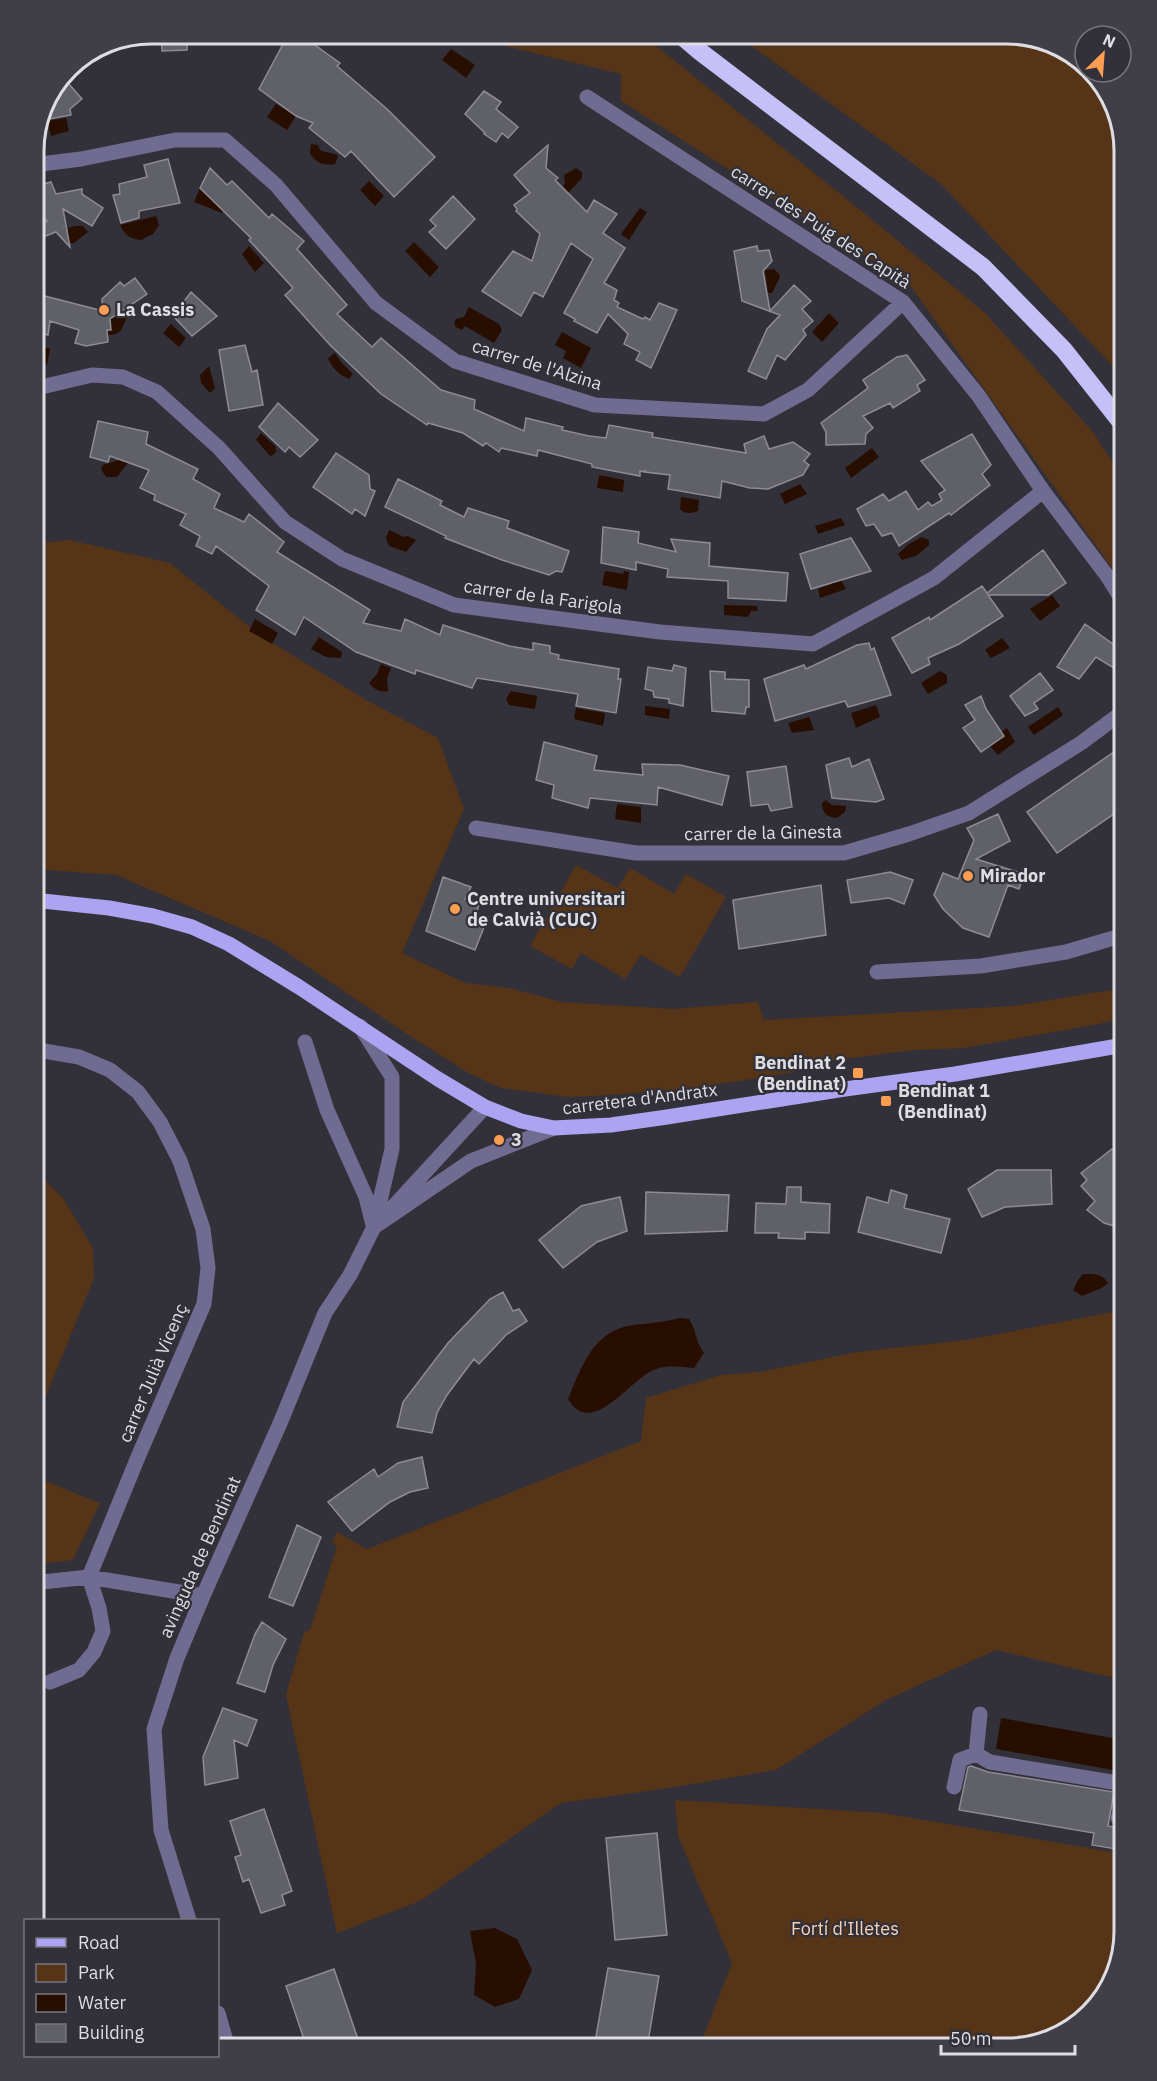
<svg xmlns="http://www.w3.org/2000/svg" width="1157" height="2081" font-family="'IBM Plex Sans',sans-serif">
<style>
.green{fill:#563418}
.water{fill:#280e00}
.building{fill:#606068;stroke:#8d8c95;stroke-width:1.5}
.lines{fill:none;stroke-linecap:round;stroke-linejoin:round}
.minor{stroke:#706c91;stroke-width:15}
.major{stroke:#aca4f0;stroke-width:15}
.highway{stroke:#c5c0f7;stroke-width:18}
.poi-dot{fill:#fc9e52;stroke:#323139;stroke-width:2}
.labels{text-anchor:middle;stroke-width:4.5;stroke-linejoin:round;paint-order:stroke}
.street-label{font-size:18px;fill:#dedde2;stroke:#323139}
.poi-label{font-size:18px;font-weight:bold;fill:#dedde2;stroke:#323139;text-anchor:start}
.park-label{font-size:18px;fill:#f8d0b4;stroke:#323139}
.rim{fill:none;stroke:#dedde2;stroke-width:3}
</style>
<rect width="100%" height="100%" fill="#323139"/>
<path class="green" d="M451,33H640L864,213L983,311L1093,432L1124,480V585L910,285L621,101V74Z
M734,33H1015L1078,57L1085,66V72H1089L1115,105L1124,151V378L941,184Z
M69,540L170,563L261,636L366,700L438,738L464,809L402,953L465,983L509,988L562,1002L673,1009L758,1002L764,1020L1013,1006L1124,988V1017L1099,1024L963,1048L914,1050L810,1063L795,1072L688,1089L594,1096L567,1097L502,1088L470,1074L410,1036L270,941L116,875L33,869V544Z
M576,865L618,888L630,868L674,894L686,874L726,897L680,977L641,955L625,979L581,953L572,969L530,946Z
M33,1169L63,1198L93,1248L94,1278L33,1428Z
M1124,1310V1673L1114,1678L996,1650L886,1700L776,1770L669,1788L561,1803L420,1901L337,1933L286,1695L304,1632L310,1630L337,1546L332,1542L337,1532L367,1549L641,1441L646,1398L721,1375L760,1372L858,1352L966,1340Z
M33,1476L100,1503L73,1560L33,1565Z
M675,1800L883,1813L1124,1854V1931L1104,1996L1052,2039L1006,2048H699L732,1963L678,1836Z"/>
<path class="water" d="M451,49L475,65L466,78L442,60Z
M276,104L296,116L287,130L267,117Z
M66,118L69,131L51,136L47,121Z
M311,144L318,145L320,150C326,153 333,152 338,156L335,164C323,166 317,163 310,154Z
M576,168L582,172V178L568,193L563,187L565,183L564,175Z
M369,181L384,196L375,206L360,190Z
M200,188L223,211L222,213L194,202Z
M640,208L647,212L629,240L621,234Z
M156,216L159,225L153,234L141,240C130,239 125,235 120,225Z
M75,226H83L88,232L74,243H67L62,237L68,233V228Z
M414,242L439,267L430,277L405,251Z
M249,246L264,263L255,272L242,254Z
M774,269L780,275L779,279L772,293H768L765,270Z
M129,307L132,312C120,322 127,335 108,335L107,330L111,329L110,319L114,318V313L121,312Z
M469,307L499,324L502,330L494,343L465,326L462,330L456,327L454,323L456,319L464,317Z
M829,313L839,323L822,342L812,332Z
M171,324L186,338L179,347L163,333Z
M562,332L591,348L581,368L563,358L566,351L555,345Z
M33,342L50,349L47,365L33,360Z
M335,353L341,362L353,374L349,379C339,375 332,368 328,358Z
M209,366L215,388L210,393L201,383L200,375Z
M261,433L276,447L275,449L277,450L273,455L270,456L256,440Z
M872,448L879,457L851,478L845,468Z
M119,460L128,463L117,477H106L101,469L103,465Z
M599,475L624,480L623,492L597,488Z
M800,484L807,494L785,504L780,494Z
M681,497L699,500L698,511C691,513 686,515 680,509Z
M841,518L845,525L818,534L815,526Z
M389,530L404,537L408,536L416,540L406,552L389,546L386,538Z
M922,537L929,540V545L916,556L902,560L898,554L909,544Z
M605,571L623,574L624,571L629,572L627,590L602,585Z
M841,580L846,589L820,598L818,589Z
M1052,595L1060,606L1040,621L1030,609Z
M724,605L757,606L758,611H751L748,617L724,615Z
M255,619L278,633L272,644L249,631Z
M319,637L342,652L341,658L326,657L311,649Z
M1002,638L1010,648L991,658L985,650Z
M381,664L391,668L387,678L388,691C380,693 374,689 369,683L377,674Z
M940,671L947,675V683L928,694L921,683Z
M511,691L537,696L535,709L509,705L506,699Z
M876,705L880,717L856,728L851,713Z
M645,706L670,709L669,719L645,715Z
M1058,707L1063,715L1034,735L1028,727Z
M576,708L605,713L603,726L574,719Z
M809,717L814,730L792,733L788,723Z
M1007,728L1015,742L998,755L990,746L1004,736L1001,732Z
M826,800L832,805L846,806L845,812L837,818C827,817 822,813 822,803Z
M617,804L641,807V823L615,819Z
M1083,1274C1093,1274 1102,1273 1108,1283L1102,1288L1082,1296L1073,1290L1078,1280Z
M680,1318L689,1319C697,1331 695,1341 704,1353L694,1368C682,1367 668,1365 656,1369C630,1378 592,1440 568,1399C582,1366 593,1330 634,1325C650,1323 665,1322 680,1318Z
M1001,1718L1124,1740V1772L996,1749Z
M495,1928L517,1939L532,1970L519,1999L495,2007L474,1995L476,1964L470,1931Z"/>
<path class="building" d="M161,33H187V50L162,51Z
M289,33H298L340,63L337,66L387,109L435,157L394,197L351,151L345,157L309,128L313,123L296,116L259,89Z
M62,76L82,99L70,109L71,115L44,120L41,112L42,105Z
M484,91L501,102L496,109L518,127L508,138L502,133L496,142L484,134L485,133L465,114Z
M548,145L546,168L558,178L555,180L587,212L594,200L617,214L603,233L625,248L604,283L617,290L614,300L619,303L617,307L643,319L645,317L650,320L659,303L677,310L651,368L636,360L640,352L624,344L628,334L608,314L597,333L574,321L575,319L564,313L593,259L571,243L543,297L534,292L521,316L482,291L513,251L532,261L540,234L516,211L517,209L514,205L530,193L514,175Z
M168,159L180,203L139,211V218L121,223L113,195L120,194L119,184L147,177L144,165Z
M210,168L227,185L232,181L269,218L272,214L304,241L297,249L347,305L337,314L372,347L381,338L441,390L475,400L474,409L524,431L526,418L563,427L562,430L589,436L606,438L609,425L653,433L652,437L746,453L744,444L764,436L769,449L793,442L810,454L804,461L809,465L803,475L768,489L750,488L722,481L720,498L668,489L670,475L645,472V470L644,472L640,471V476L592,467V464L538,450L537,456L501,448L499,452L486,443L483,446L463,433L428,423L427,425L381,394L330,345L285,295L293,288L249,240L251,238L200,188Z
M51,182L56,194L82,189V194L103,208L92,226L63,209L70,247L56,232L33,241V231L47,221L36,206L41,204L36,186Z
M453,196L475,219L446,249L429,232L436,226L430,220Z
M757,246L758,251L769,250L772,261L763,271L770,311L794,285L811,301L802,309L813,321L803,330L806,335L785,360L777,355L766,379L748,371L767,329L780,315L742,301L734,251Z
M135,278L147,294L110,319L111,330H107L108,342L86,346L75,343L79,330L50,321L48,335L33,331V293L103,311L102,299L120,282L124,286Z
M191,292L217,316L192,336L173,316Z
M245,345L252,372L257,370L263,405L229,411L219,350Z
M907,355L925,380L917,385L920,391L893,408L890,403L863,416L873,428L866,434L865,444L826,445V432L821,423L868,388L863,380L897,357Z
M278,403L318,440L300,457L289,447L285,452L259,427Z
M98,421L148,432L146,444L198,469L193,479L220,494L214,508L244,522L249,514L284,542L277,552L370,610L363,623L401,631L405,619L440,635L443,625L509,646L533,650V643L550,646V653L559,655L558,659L619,669L618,679H621L616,713L576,706L578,694L477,678L472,688L416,670L415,674L356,652L304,617L295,635L256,610L269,586L216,546L212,554L196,546L200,536L180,525L186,514L154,500L155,495L140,488L149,470L110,456L108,462L90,457Z
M972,434L991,465L982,474L990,485L951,515L949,513L899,546L892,533L882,536L874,524L866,526L857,509L883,494L889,501L906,491L918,510L928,502L932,506L942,500L939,494L945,490L921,461Z
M336,453L369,475L370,489L375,491L365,516L355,509L352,514L313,487Z
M398,479L442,501L440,505L464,517L468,508L509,521L507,528L569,551L562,572L556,571L549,575L502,560L445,538L446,536L385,507Z
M603,527L639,532L638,543L676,552L671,539L710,543L709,566L788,573L786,601L728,598V581L667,577L668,569L636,562V570L601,563Z
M851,538L871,571L811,589L800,554Z
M1043,550L1066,583L1048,595H988L1003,616L959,644L928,658L930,664L912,673L892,638L929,617L930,620L982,586L987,593Z
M1085,624L1124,652V658L1117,670L1096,657L1079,679L1057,667Z
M869,643L871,650L874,648L891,695L848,707L845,701L775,721L764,679L804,665L806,669L857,645Z
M674,665L686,668L683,706L669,703V699L654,697L653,691L645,689L648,667L672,671Z
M710,671L725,672V679L749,680V707H746L745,714L712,711Z
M1040,673L1053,690L1034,703L1038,709L1025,716L1010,696Z
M981,696L986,709L1004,736L981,752L963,728L975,720L965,705Z
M544,742L597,756L594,770L643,775L642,764L680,765L729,776L722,805L658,787L657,805L590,798L588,808L552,798L554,785L536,780Z
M1124,745V807L1057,853L1027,812Z
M849,758L852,767L869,759L884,799L876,802L832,798L826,765Z
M786,766L792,807L771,811L768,804L751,806L747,772Z
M998,814L1010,841L976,859L1024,874L1019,889L1008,885L989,937L963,928L943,909L934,895L943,873L958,879L974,840L967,828Z
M890,872L913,880L904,904L889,898L851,903L847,880Z
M443,877L471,887L465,899L479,904L476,915L488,917L475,950L426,931Z
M821,885L826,935L739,949L733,900Z
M1112,1149L1124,1161V1229L1104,1223L1087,1210L1095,1201L1081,1186L1087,1180L1081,1173Z
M997,1170H1051L1052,1204L1005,1207L982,1217L968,1189Z
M787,1187H801V1202L830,1204L829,1233L805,1232V1239L778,1238L779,1233H755L756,1203L786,1204Z
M891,1190L907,1195L904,1208L950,1219L941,1253L858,1232L867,1197L888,1203Z
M646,1192L729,1195L727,1231L645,1234Z
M620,1197L627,1231L597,1242L563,1268L539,1240L581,1206Z
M503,1292L513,1311L519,1309L527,1321L506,1335L479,1364L474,1359L447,1395L437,1413L432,1433L397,1427L403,1402L448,1343L490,1299Z
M422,1457L428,1488L410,1492L390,1502L352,1531L328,1502L374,1469L378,1477L398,1463Z
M297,1525L321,1537L293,1606L269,1597Z
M262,1622L286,1639L273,1665L265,1692L237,1683L255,1634Z
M223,1708L257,1720L247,1746L234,1740L238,1778L205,1785L203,1757Z
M971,1766L988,1772L1114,1792L1108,1826L1124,1829L1122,1850L1092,1845L1094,1833L959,1810L968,1767Z
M264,1809L292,1891L282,1895L285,1905L261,1913L249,1879L243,1882L235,1857L241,1855L230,1821Z
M657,1833L667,1935L615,1940L606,1838Z
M608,1968L659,1976L647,2048H594Z
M334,1969L361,2048H307L286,1986Z"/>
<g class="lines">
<path class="minor" d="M587,97L903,302L978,395L1043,491L1108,577L1124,603
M33,165L81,159L175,140H225L276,185L376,303L455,361L595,405L764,414L808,390L903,302
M33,389L92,375L123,377L157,392L219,448L285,522L342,559L454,605L660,632L813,644L934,578L1043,491
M476,828L636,853H844L909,834L969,813L1081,743L1124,711
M877,972L981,966L1066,952L1124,935
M305,1042L327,1110L366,1197L373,1225
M33,1051H44L79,1057L110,1070L138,1092L160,1122L180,1161L203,1229L208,1268L204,1304L138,1457L89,1577L99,1608L103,1631L94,1652L79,1670L50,1682
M392,1208L485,1107
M374,1227L471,1161L554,1128
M33,1583L89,1577L203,1596
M980,1714L976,1754L990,1762L1124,1784
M954,1787L960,1760L976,1754
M1118,1818L1124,1805
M189,1920L161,1830L154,1729L177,1658L203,1596L281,1421L325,1313L350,1275L374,1227L392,1149V1077L360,1026
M218,2013L228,2048"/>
<path class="major" d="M33,900L109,908L153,916L192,927L229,944L299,987L438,1079L485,1107L521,1121L554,1128L611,1125L667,1117L845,1089L955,1074L1124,1045"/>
<path class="highway" d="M678,33L698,50L983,267L1064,350L1124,426"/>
</g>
<g class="poi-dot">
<circle cx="104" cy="310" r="6"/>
<circle cx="968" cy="876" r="6"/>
<circle cx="455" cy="909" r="6"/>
<rect x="852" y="1067" width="12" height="12" rx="3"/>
<rect x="880" y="1095" width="12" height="12" rx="3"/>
<circle cx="499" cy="1140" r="6"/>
</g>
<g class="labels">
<g class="street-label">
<text transform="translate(821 227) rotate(33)" y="6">carrer des Puig des Capità</text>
<text transform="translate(537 365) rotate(17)" y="6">carrer de l'Alzina</text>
<text transform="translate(543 597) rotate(8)" y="6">carrer de la Farigola</text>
<text transform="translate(763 833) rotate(-1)" y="6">carrer de la Ginesta</text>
<text transform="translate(640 1099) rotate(-7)" y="6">carretera d'Andratx</text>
<text transform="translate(153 1373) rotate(-67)" y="6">carrer Julià Vicenç</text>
<text transform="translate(200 1557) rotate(-66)" y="6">avinguda de Bendinat</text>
</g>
<g class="poi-label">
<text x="116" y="316">La Cassis</text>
<text x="980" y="882">Mirador</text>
<text x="467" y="905">Centre universitari<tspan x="467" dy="21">de Calvià (CUC)</tspan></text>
<text x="846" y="1069" text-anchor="end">Bendinat 2<tspan x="846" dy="21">(Bendinat)</tspan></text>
<text x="898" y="1097">Bendinat 1<tspan x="898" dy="21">(Bendinat)</tspan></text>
<text x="511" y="1146">3</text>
</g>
<g class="park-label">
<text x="845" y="1935">Fortí d'Illetes</text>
</g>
</g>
<path d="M0 0H1157V2081H0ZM151 44H1007A107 107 0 0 1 1114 151V1931A107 107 0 0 1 1007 2038H151A107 107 0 0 1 44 1931V151A107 107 0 0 1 151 44Z" fill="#403f47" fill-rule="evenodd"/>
<path class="rim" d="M151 44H1007A107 107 0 0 1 1114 151V1931A107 107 0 0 1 1007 2038H151A107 107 0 0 1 44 1931V151A107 107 0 0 1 151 44Z"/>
<rect x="24" y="1919" width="195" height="138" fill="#323139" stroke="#77767d" stroke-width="1.5"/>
<rect x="36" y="1938" width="30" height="9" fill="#aca4f0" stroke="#77767d" stroke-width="1.5"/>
<text x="78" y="1949" font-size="18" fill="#dedde2">Road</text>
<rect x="36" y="1964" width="30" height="18" fill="#563418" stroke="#77767d" stroke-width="1.5"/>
<text x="78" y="1979" font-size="18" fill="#dedde2">Park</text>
<rect x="36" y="1994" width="30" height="18" fill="#280e00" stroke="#77767d" stroke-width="1.5"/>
<text x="78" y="2009" font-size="18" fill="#dedde2">Water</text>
<rect x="36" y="2024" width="30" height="18" fill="#606068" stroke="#77767d" stroke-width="1.5"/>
<text x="78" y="2039" font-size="18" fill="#dedde2">Building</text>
<g transform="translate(1103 54) rotate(25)"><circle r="28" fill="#323139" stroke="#77767d" stroke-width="1.5"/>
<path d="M0-4.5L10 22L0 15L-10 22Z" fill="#fc9e52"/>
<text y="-9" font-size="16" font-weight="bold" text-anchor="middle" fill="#dedde2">N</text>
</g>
<path d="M941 2045v9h134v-9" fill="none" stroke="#dedde2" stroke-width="3"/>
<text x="950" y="2045" font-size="18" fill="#dedde2" stroke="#323139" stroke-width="4.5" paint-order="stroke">50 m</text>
</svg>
